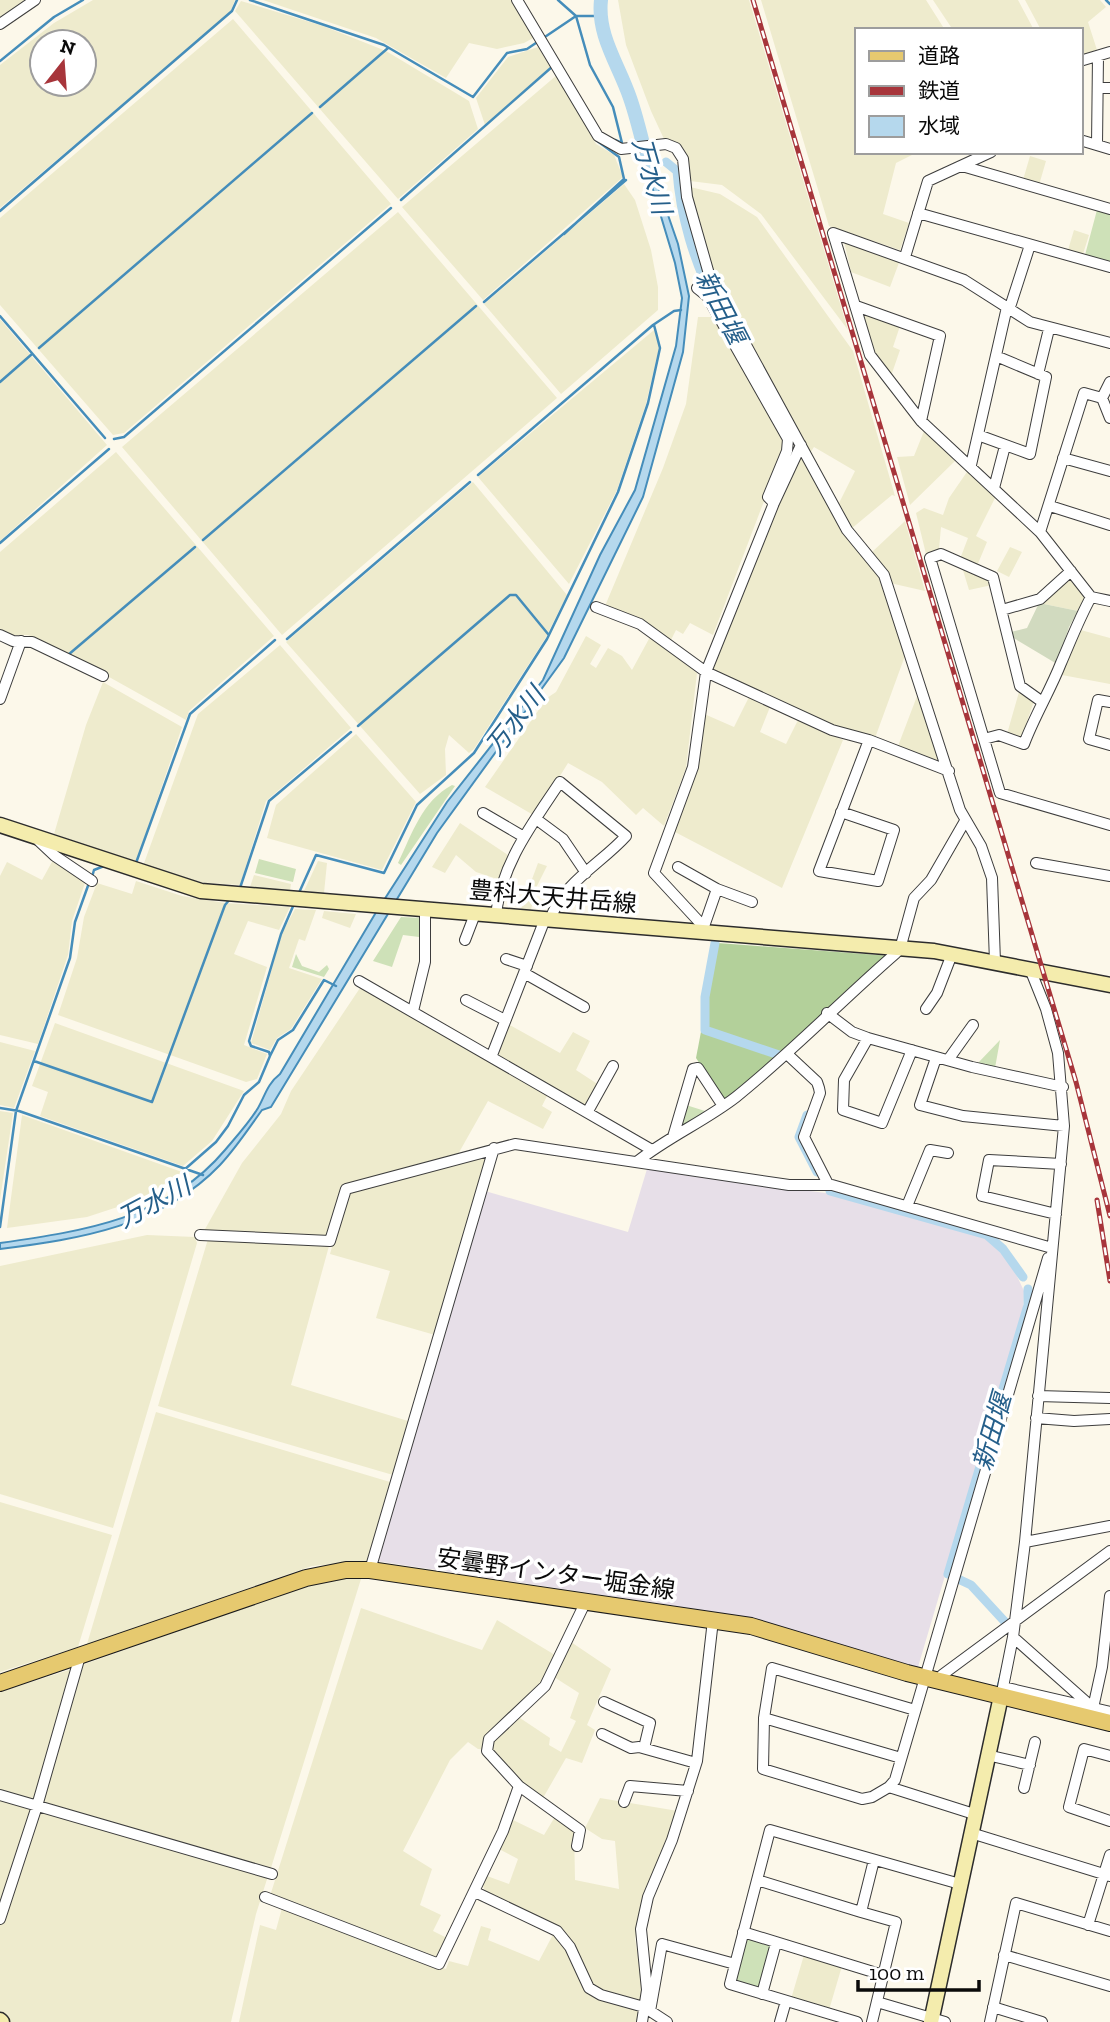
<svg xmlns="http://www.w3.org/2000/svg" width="1110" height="2022" font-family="'Zilla Slab','Noto Sans JP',serif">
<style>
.industrial{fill:#e7dfe8}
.farmland{fill:#eeebcd;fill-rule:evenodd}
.green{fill:#cee1b8}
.forest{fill:#b3d09a}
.cemetery{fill:#d1dabf}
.water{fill:#b5d8ed;stroke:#458dba;stroke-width:2}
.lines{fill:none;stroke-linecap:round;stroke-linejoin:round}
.stream{stroke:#458dba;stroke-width:2.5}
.canal{stroke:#b5d8ed;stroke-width:9}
.river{stroke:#b5d8ed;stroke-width:14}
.street-casing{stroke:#3d3d3d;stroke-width:12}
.secondary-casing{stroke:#2c2c2c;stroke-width:17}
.primary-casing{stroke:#1b1b1b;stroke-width:18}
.street{stroke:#fff;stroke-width:10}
.secondary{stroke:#f4ecad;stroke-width:14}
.primary{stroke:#e6c96f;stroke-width:16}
.rail-casing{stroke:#a7353b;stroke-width:5}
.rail{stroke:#fff;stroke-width:2.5;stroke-dasharray:8;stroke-linecap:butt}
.labels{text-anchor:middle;stroke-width:7;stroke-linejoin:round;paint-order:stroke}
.street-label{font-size:24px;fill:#0a0a0a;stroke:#fff}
.water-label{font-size:26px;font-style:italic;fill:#255f8a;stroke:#fff}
</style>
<rect width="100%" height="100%" fill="#fcf8ea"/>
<path class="industrial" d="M647,1169L833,1194L881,1207L985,1238L1001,1250L1015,1272L1024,1291L1023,1312L918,1667L729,1614L376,1561L485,1191L628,1232Z"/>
<path class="farmland" d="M0,0H29L0,18Z
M93,0H235L230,13L0,208V65L54,23ZM84,42V84H42V42Z
M263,0H513L535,37L524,43L497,49L469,43L446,78L376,38Z
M618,0H749L848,330L761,214L722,185L690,181L684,149L664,139L651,111L626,45Z
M761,0H926L945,30H856V152H918L896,163L883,214L909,223L900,250L829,226Z
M933,0H1018L1034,30H953Z
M1025,0H1100L1106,7L1088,22L1097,50L1080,56V30H1041Z
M241,1L323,26L386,51L469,101L478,129L398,199L235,11Z
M233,19L391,204L124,433L113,435L0,305V218Z
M538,47L551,68L485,125L476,98L508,57Z
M557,75L596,144L614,155L623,177L483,300L402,207Z
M1030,156L1046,161L1039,185L1023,180Z
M624,184L635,200L651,250L658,287V310L561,394L484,304Z
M690,187L720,194L757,217L853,351L895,496L892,495L851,529L838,505L855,471L814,447L810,453L715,281Z
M398,212L557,398L282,635L122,447Z
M1074,230L1089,235L1083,254L1068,250Z
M844,241L900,260L890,287L851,272Z
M862,312L900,326L893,347L900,350L891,376L874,356Z
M698,317H717L785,446L713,635L690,623L683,634L676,630L670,642L605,606L663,468L686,404Z
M0,319L107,445L0,541Z
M654,330L660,343L646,404L617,490L569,584L478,477Z
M924,431L955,461L910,505L897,457L914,456Z
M116,452L274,636L189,711L186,720L68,654L28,635H11L0,630V552Z
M802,457L837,521L878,576L906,653L875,738L832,727L709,670L797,459Z
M969,469L996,496L976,536L987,542L977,566L960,559L968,538L941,527L939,549L926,554L916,513L924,508L943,515L949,498Z
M473,482L567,595L545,639L474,749L469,753L449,735L445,749L446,775L420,794L286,642Z
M905,521L925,591L890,583L871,553Z
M1010,547L1022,552L1009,577L997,571Z
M962,567L990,579L992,585L969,590Z
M1071,578L1085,597L1078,611L1039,603Z
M1077,629L1110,638V684L1062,675Z
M586,636L601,645L590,664L596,668L608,648L622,656L632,670L650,637L697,673L686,768L664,826L643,808L636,815L602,782L568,763L535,816L485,787L547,698L556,692Z
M280,645L351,728L266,801L240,885L193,882L143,866L198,714Z
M103,682L182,727L136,862L54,834L86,725Z
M919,691L943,764L898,746Z
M1019,692L1034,701L1021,739L1007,734Z
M749,697L770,707L760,732L786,744L798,720L843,740L782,888L675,832L696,767L702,713L734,727Z
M356,734L416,802L382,870L267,838L276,805Z
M460,823L508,855L500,880L476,872L456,855L445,873L432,867Z
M53,860L86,880L72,921L68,955L38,1044L0,1035V876L7,862L42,880Z
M318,861L327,863L324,893L304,891Z
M538,863L547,866L535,890L531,910L521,909Z
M254,875L291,884L290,891L250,887Z
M136,881L182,896L225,903L290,907L279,930L248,921L234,954L267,967L244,1045L267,1054L257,1079L246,1082L58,1015L77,958L84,917L97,883L132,894Z
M295,909L316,910L305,941L299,939L289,968L322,979L291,1029L277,1038L270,1050L251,1043L282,933Z
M324,911L356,914L350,928L322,918Z
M360,988L549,1092L542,1106L552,1112L543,1129L488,1101L457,1156L345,1187L328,1239L204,1231L242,1163L281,1114L291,1091Z
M55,1023L244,1091L212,1141L183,1166L40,1116L48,1092L32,1086Z
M508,1024L560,1053L573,1032L590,1041L576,1070L599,1085L587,1108L496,1054Z
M0,1042L35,1051L14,1108L0,1105Z
M0,1111L13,1113L0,1200Z
M22,1115L182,1172L142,1199L87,1217L7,1228Z
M487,1153L435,1335L376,1318L390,1271L330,1254L348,1191Z
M147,1235L195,1237L197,1243L113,1528L0,1494V1266Z
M208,1239L329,1246L291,1385L408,1421L393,1475L158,1406Z
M156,1412L390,1482L367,1561L312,1566L87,1644Z
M0,1502L112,1535L78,1647L0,1672Z
M340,1579H361L270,1871L41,1803L82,1665L315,1583Z
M361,1608L482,1650L497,1620L555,1655L543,1682L511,1712L550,1738L549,1745L561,1752L576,1721L570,1718L579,1693L554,1677L571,1642L611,1669L587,1725L595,1730L582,1763L566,1758L543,1798L524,1786L490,1750L478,1749L468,1742L450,1760L403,1851L432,1869L420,1905L441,1915L433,1931L447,1938L437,1959L270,1896Z
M72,1669L34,1801L0,1791V1692Z
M0,1798L32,1807L0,1913Z
M600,1798L678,1811L645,1896L635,1939L644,1989L638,2022H239L260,1925L276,1930L282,1908L446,1969L449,1961L468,1966L481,1926L491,1929L488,1940L539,1961L557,1927L486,1893L483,1886L487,1876L509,1884L518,1859L499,1849L513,1820L544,1835L556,1815L574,1827L575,1880L619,1889L615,1841L602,1839L585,1828Z
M39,1810L268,1876L256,1914L231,2022H9L0,2013V1923L7,1916Z
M804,1955L842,1966L829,2010L791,1999Z"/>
<path class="green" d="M1097,210L1110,214V263L1085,255Z
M452,785L455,786L401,865L398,863C412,834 422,801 452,785Z
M259,859L296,869L293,882L255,873Z
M401,917L421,918L419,937L403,935L392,967L373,961Z
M296,954L302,966L319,972L327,965L329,969L324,977L292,967Z
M1000,1040L995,1068L978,1063Z
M686,1105L705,1111L683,1126L680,1124Z
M749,1938L770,1944L772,1949L761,1986L757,1988L738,1983L735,1977L745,1941Z"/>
<path class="forest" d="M718,943L891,956L725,1102L696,1058Z"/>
<path class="cemetery" d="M1039,603L1078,611L1069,627L1057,664L1012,637L1011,632L1027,628Z"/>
<path class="water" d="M650,149L658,186L678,244L689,296L683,352L643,497L564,658L437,833L271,1107L262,1110C249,1128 236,1148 220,1165C162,1226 80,1239 0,1249V1243C84,1231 167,1219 225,1150C236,1137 249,1123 258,1108C265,1096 267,1084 280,1074L375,914L447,802L543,680L600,555L635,490L676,346L682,298L675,263L641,150Z"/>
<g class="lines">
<path class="stream" d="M250,0L384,45L473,97L507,53L527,49L576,16H600
M558,0L576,16L590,65L613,107L622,143L615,140
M1106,0L1110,4
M0,61L54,17L83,0
M320,107L388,48
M401,200L553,66
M0,211L232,11L237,0
M564,234L624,179L619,157L596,140
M484,302L626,180
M0,316L105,438
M39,348L312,113
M0,382L32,354
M114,439L124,437L391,208
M478,475L653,325L674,311L681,310
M203,540L476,306
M0,543L109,449
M287,639L470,482
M68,655L195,547
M358,726L510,595H516L548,634
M136,863L190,714L275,640
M92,877L94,870L104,866
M240,888L269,801L351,732
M298,895L316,855L384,873L417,805L474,753L547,639L618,492L648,403L660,348L654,325
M270,1056L278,1040L293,1030L324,980L336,986
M34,1061L152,1102L225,905L230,899
M0,1108L19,1111L203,1175
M184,1170L216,1142L228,1126L244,1095L259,1082L270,1056L269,1052L251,1046L249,1041L281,934L294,904
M0,1227L16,1111L70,958L75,922L89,883
M997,1690L1002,1670"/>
<path class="canal" d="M666,162L677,171C680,215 694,263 715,302
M715,943L705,997V1030L779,1055
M807,1115L799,1137L817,1172
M830,1191L987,1235L1003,1249L1023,1277
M951,1575L948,1574L1028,1305V1289
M956,1578L971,1585L1006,1623"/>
<path class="river" d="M601,0C597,36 619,65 630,98C637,118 642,140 647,160"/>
<defs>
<path id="street" d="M517,0L598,136L621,149L666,144L676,148L683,159L687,197L711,281L847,530L884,575L960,810L981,846L992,878L995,962
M0,24L35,0
M1080,61L1110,52
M1098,88H1110
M1080,140L1110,149
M1097,145L1098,56
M962,166L1110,209
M918,213L1110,267
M905,257L928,181L991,152
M697,288L707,296L788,439L787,451L768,497L774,503
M856,306L940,336L921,421
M1110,343L1030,322L964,280L833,233L870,355L921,421L1040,532L1091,597L1110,601
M1038,374L1049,329
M1102,398L1110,418
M978,435L1030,454L1046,377L996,356
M1063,458L1110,471
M971,465L1007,307L1011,304L1030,245
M994,488L1005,446
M1050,506L1110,525
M1040,532L1084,393L1102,398L1110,382
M596,607L640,624L706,672L832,730L869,740L949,771
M1002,610L1040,599L1071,571
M0,635L13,641L32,642L103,676
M0,699L21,641
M1041,701L1020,686L993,577L941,554L930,558L1000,793L1110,825
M1110,702L1098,700L1089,739L1110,745
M984,739L999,735L1024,744C1035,715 1050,691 1061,663C1071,640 1079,619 1091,597
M841,812L894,830L878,881L819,871L869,740
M483,813L524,837
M536,819L563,839L586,873
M39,841L55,856L92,881
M1036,863L1110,876
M678,867L717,889L752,902
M496,915C501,864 533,823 560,782L626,836C602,863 562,883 550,920
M703,926L654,873L693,767L706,672L774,503L801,445
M702,932L717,889
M465,940L475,914
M506,959L527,966
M1030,969L1046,1009L1058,1053L1064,1126L1025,1542L1013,1637L1093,1708
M524,973L584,1007
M359,981L652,1150
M466,1000L505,1020
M926,1009L937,993L952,954
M413,1011L425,962V910
M827,1013L852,1032L868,1038L972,1067L1063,1087
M868,1038L844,1080L843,1110L882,1123L912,1050
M787,1054L817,1082L819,1088L820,1093L804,1137L828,1184
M492,1055L545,919
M936,1058L920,1105L963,1116L1064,1126
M948,1060L973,1025
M588,1111L613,1066
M673,1137L693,1069L698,1068L723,1106
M638,1161C668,1137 705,1121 736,1097C792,1052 841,1001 895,954L900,949L914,898L931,880L965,821
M907,1206L930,1150L948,1153
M1056,1214L982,1196L989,1160L1061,1164
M200,1235L330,1241L346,1189L515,1144L789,1185H832L1052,1248
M1038,1396L1110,1398
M1036,1418L1074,1421L1110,1419
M1025,1542L1110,1526
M370,1570L494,1148
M939,1681L942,1675L1110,1551
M1003,1687L1110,1712
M1002,1692L1013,1637
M604,1702L650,1723L644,1748
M1093,1708L1102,1667L1110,1596
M764,1718L901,1758
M602,1734L631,1748L639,1747L696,1763
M987,1755L1030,1765
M1110,1756L1084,1749L1069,1807L1110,1821
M519,1786L580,1830L577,1846
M889,1787L872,1797L862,1799L763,1769L764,1718L772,1668L915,1710
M1024,1788L1035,1742
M0,1795L272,1874
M624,1802L630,1786L688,1791
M974,1814L889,1787L895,1780L1048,1258
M971,1833L1110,1876
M757,1880L861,1912
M475,1892L557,1931L570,1947L589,1988L601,1995L644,2007L667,2022
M265,1897L439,1964L503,1831L519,1786L487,1751L489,1739L545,1686L586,1601
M0,1919L37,1806L80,1656
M1088,1925L1110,1855
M743,1932L883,1975
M1004,1955L1110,1986
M762,1994L776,1943
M877,2002L945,2022
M993,2007L1042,2022
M650,2011L662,1944L735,1964
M642,2022L647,1990L641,1929L648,1897L672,1840L697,1761L713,1620
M780,2022L786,2001
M857,2022L730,1984L770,1830L960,1884
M872,2022L896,1922L861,1912L874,1860
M990,2022L1016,1903L1110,1931"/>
<path id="secondary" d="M0,825L201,891L934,951L1110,985
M0,2020L2,2022
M931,2022L1001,1696"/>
<path id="primary" d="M0,1683L306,1578L346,1570H370L751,1626L907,1673L1110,1723"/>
</defs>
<use href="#street" class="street-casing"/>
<use href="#secondary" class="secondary-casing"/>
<use href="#primary" class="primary-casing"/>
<use href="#street" class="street"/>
<use href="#secondary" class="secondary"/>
<use href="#primary" class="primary"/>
<defs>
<path id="rail" d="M753,0L1076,1082L1110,1216
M1097,1200L1110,1281"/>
</defs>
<use href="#rail" class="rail-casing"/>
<use href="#rail" class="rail"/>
</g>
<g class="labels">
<g class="street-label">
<text transform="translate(553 897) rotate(5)" y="8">豊科大天井岳線</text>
<text transform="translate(556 1574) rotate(8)" y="8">安曇野インター堀金線</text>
</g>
<g class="water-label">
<text transform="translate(652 176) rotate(74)" y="9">万水川</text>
<text transform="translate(721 307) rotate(63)" y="9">新田堰</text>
<text transform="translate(515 721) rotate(-52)" y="9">万水川</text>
<text transform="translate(154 1202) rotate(-28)" y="9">万水川</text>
<text transform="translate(992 1432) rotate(-74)" y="9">新田堰</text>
</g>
</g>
<rect x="855" y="28" width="228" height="126" fill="#ffffff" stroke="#9d9d9d" stroke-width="2"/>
<rect x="869" y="51" width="35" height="10" fill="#e6c96f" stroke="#9d9d9d" stroke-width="2"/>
<text x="918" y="63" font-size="21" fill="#0a0a0a">道路</text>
<rect x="869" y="86" width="35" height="10" fill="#a7353b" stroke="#9d9d9d" stroke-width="2"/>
<text x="918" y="98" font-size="21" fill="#0a0a0a">鉄道</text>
<rect x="869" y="116" width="35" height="21" fill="#b5d8ed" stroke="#9d9d9d" stroke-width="2"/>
<text x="918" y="133" font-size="21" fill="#0a0a0a">水域</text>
<g transform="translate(63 63) rotate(17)"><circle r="33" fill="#ffffff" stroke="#9d9d9d" stroke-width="2"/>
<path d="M0-5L12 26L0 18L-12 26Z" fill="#a7353b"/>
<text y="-10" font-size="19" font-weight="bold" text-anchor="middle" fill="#0a0a0a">N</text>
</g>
<path d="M858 1980v10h121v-10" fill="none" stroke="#0a0a0a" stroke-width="3.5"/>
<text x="869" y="1980" font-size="21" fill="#0a0a0a" stroke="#ffffff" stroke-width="5" paint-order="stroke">100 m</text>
</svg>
